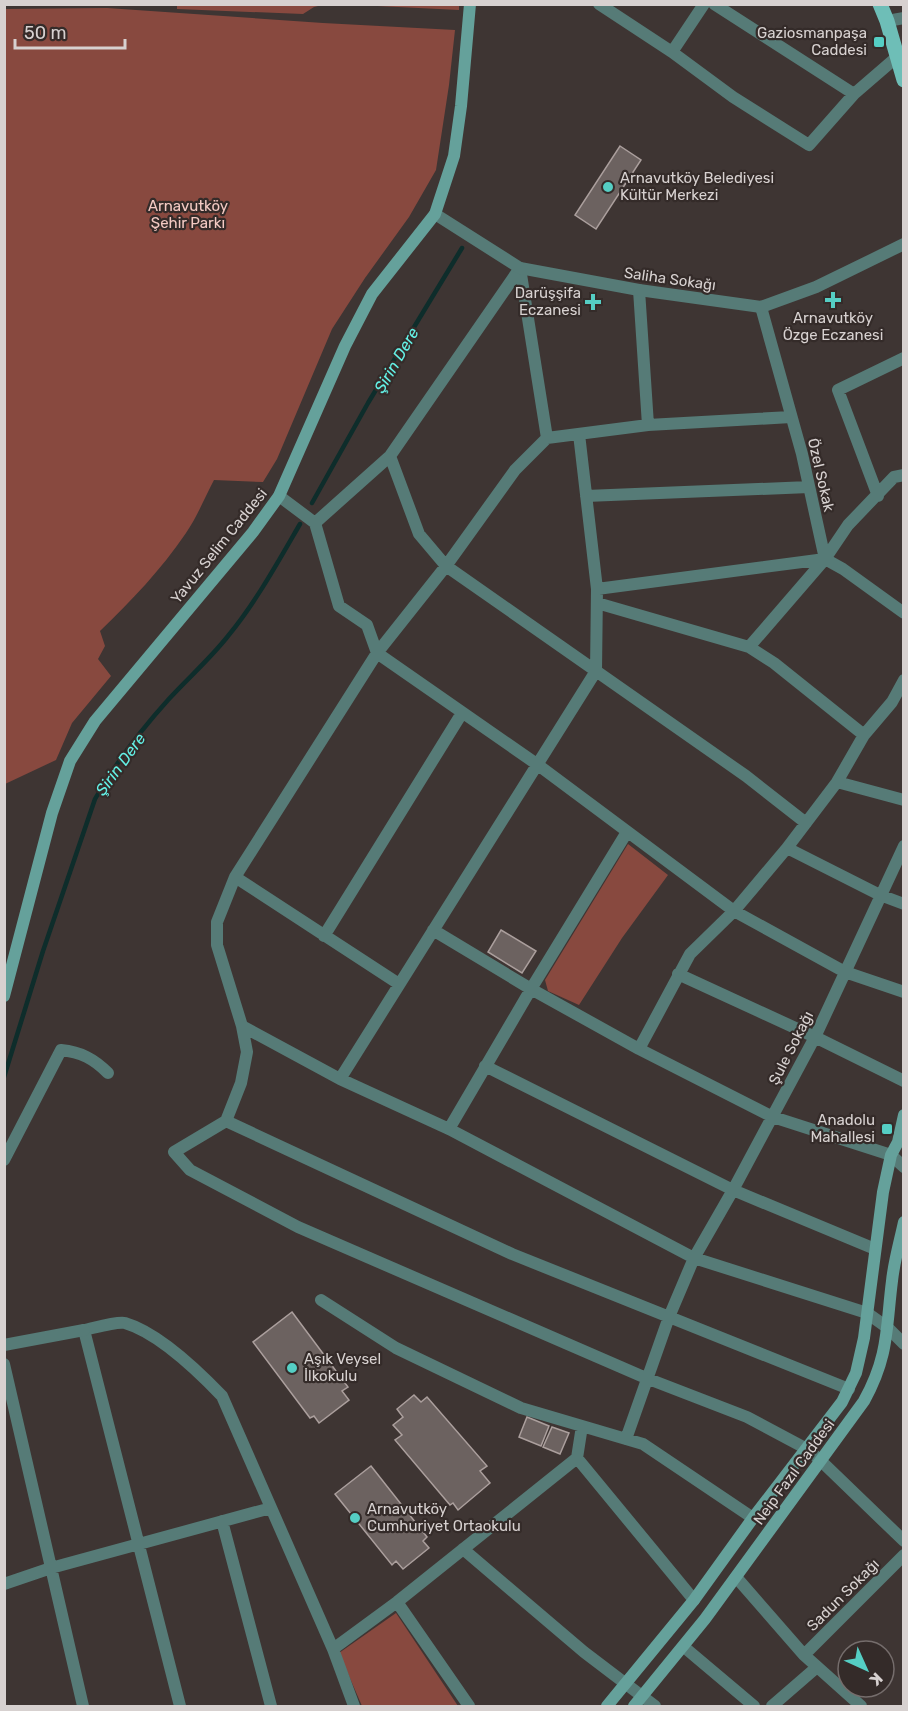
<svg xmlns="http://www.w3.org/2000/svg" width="908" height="1711" font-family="Rubik,sans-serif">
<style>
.green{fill:#88493f}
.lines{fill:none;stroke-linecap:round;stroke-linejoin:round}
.stream{stroke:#0e2d2b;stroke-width:4.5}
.building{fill:#6c6260;stroke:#ab9f9d;stroke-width:1.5}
.minor{stroke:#567b77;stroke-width:12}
.tertiary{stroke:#567b77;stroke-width:12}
.secondary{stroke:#65a19b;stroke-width:12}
.primary{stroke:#6ebeb7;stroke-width:15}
.poi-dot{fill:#55cec4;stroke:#342b29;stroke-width:2}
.labels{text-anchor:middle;stroke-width:4.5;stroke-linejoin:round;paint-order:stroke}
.poi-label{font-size:15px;fill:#d7d1d0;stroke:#342b29;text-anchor:end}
.park-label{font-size:15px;fill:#f4cac3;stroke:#342b29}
.street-label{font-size:15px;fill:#d7d1d0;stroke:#342b29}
.water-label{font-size:16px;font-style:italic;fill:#64f2e7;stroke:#342b29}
</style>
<rect width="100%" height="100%" fill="#3e3533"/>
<path class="green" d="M177,5V4L322,5L314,7L303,14L177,9Z
M357,5H459V10Z
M107,8L323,23L455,30L449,85L436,170L409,217L365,278L332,329L277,459L263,482L214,480C205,497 197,517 186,533C161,570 131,601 100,631L105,646L98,659L111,676L72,723L56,760L5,784V9Z
M628,844L668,875L622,938L579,1005L548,991L545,980Z
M396,1613L458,1706H362L339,1653Z"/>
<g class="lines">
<path class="stream" d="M312,503L368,403L462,248
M4,1077L43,951L95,799C115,764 141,730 168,700C188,678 210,659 228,636C256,602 278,562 300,524"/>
</g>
<path class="building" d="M620,146L641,160L596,229L575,215Z
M501,930L536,951L522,973L488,952Z
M292,1312L348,1387L342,1391L349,1400L319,1423L314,1416L310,1418L253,1342Z
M414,1395L421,1402L427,1397L487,1466L480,1471L490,1483L458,1510L453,1503L450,1505L395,1440L402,1435L393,1425L403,1417L397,1409Z
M527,1417L549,1426L541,1446L519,1437Z
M552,1427L569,1433L560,1454L543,1447Z
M371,1466L427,1537L423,1541L429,1548L403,1569L396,1561L392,1565L335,1494Z"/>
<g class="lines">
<path class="minor" d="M599,4L672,52L733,97L809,145L854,94
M714,4L854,94L898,56
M672,52L704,4
M520,268L547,438
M639,290L648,425
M761,307L802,454L825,559L843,569L904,613
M791,417L648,425L547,438L515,470L446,566L377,653L235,877L217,922V945L242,1026L247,1052L241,1083L226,1121L174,1152L190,1170L298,1227L646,1378L747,1417L807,1449L820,1460L904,1541
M390,456L419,534L446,566L746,776L806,823
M279,496L315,523L339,606L367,625L377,653L538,765L734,911L845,972L904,992
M586,496L809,487
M878,496L838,390L904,358
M315,523L390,456L520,268
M597,589L825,559
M597,603L749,647L774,663L864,735
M749,647L825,559L848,525L894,477L904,475
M837,782L904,800
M787,848L880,895L904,904
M235,877L399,984
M433,930L531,989L639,1049L773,1117L891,1155L904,1167
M324,936L462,713
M678,974L815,1037L904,1081
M242,1026L340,1079L449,1129L694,1258L867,1313L888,1328L904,1344
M639,1049L690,954L734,911L787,848L837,782L864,735L892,702L904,680
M485,1066L733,1190L875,1249
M340,1079L596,671L597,589L579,434
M226,1121L512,1254L849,1389
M449,1129L531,989L627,832
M4,1160L61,1050C81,1052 94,1059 108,1073
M321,1300L396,1348L521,1408L643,1444L753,1518
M4,1364L83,1706
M626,1439L669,1317L694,1258L733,1190L815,1037L904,846
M577,1458L694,1600
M222,1521L271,1706
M463,1549L584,1652L655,1706
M736,1577L804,1655L861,1706
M4,1584L51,1568L271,1508
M397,1602L469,1706
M684,1647L754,1706
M333,1649L397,1602L577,1458L582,1426
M804,1655L904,1555
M180,1706L84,1330C94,1328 117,1321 125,1323C159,1333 198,1371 222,1396L333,1649L354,1706
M772,1706L817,1667"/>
<path class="tertiary" d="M887,21L904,18
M435,214L520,268L639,290L761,307L816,287L904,244
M4,1345L84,1330"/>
<path class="secondary" d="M4,996L52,813L70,761L95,721L253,532L279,496L345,346L372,294L435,214L454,156L461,106L470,4
M607,1706L694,1600L753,1518L842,1402L856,1373L859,1360L864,1338L883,1192L891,1155L898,1142L904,1115
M634,1706L705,1619L864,1401C889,1356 886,1328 892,1281C894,1261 900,1241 904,1222"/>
<path class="primary" d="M880,4L887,21L904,80"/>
</g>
<g class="poi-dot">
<rect x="873" y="36" width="12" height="12" rx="3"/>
<circle cx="608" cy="187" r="6"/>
<path d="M830 291h6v6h6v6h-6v6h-6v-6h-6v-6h6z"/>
<path d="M590 293h6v6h6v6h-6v6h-6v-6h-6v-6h6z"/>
<rect x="881" y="1123" width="12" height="12" rx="3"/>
<circle cx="292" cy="1368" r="6"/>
<circle cx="355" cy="1518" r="6"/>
</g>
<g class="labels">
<g class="poi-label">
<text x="867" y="38">Gaziosmanpaşa<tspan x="867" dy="17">Caddesi</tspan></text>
<text x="620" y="183" text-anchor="start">Arnavutköy Belediyesi<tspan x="620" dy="17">Kültür Merkezi</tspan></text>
<text x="581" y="298">Darüşşifa<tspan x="581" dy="17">Eczanesi</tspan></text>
<text x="833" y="323" text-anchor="middle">Arnavutköy<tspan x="833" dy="17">Özge Eczanesi</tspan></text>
<text x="875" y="1125">Anadolu<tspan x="875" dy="17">Mahallesi</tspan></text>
<text x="304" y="1364" text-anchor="start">Aşık Veysel<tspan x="304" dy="17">İlkokulu</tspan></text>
<text x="367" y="1514" text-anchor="start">Arnavutköy<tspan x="367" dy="17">Cumhuriyet Ortaokulu</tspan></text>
</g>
<g class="park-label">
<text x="188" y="211">Arnavutköy<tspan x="188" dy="17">Şehir Parkı</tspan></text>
</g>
<g class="street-label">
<text transform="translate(670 279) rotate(8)" y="5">Saliha Sokağı</text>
<text transform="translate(821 475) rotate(77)" y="5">Özel Sokak</text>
<text transform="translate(219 546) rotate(-51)" y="5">Yavuz Selim Caddesi</text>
<text transform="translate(791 1048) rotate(-63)" y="5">Şule Sokağı</text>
<text transform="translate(794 1472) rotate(-54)" y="5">Neip Fazıl Caddesi</text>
<text transform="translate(843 1595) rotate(-45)" y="5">Sadun Sokağı</text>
</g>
<g class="water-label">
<text transform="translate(396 360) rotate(-60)" y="6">Şirin Dere</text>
<text transform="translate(120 764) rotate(-54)" y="6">Şirin Dere</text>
</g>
</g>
<rect width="908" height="1711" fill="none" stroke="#d7d1d0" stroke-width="12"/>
<g transform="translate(866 1669) rotate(135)"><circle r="28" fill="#342b29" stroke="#756d6c" stroke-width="1.5"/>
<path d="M0-4.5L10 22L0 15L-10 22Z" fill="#55cec4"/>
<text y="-9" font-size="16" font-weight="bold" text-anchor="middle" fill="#d7d1d0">K</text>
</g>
<path d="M15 39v9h110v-9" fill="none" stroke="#d7d1d0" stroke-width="3"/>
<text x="24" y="39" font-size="18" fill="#d7d1d0" stroke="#342b29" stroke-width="4.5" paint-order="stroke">50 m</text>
</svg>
